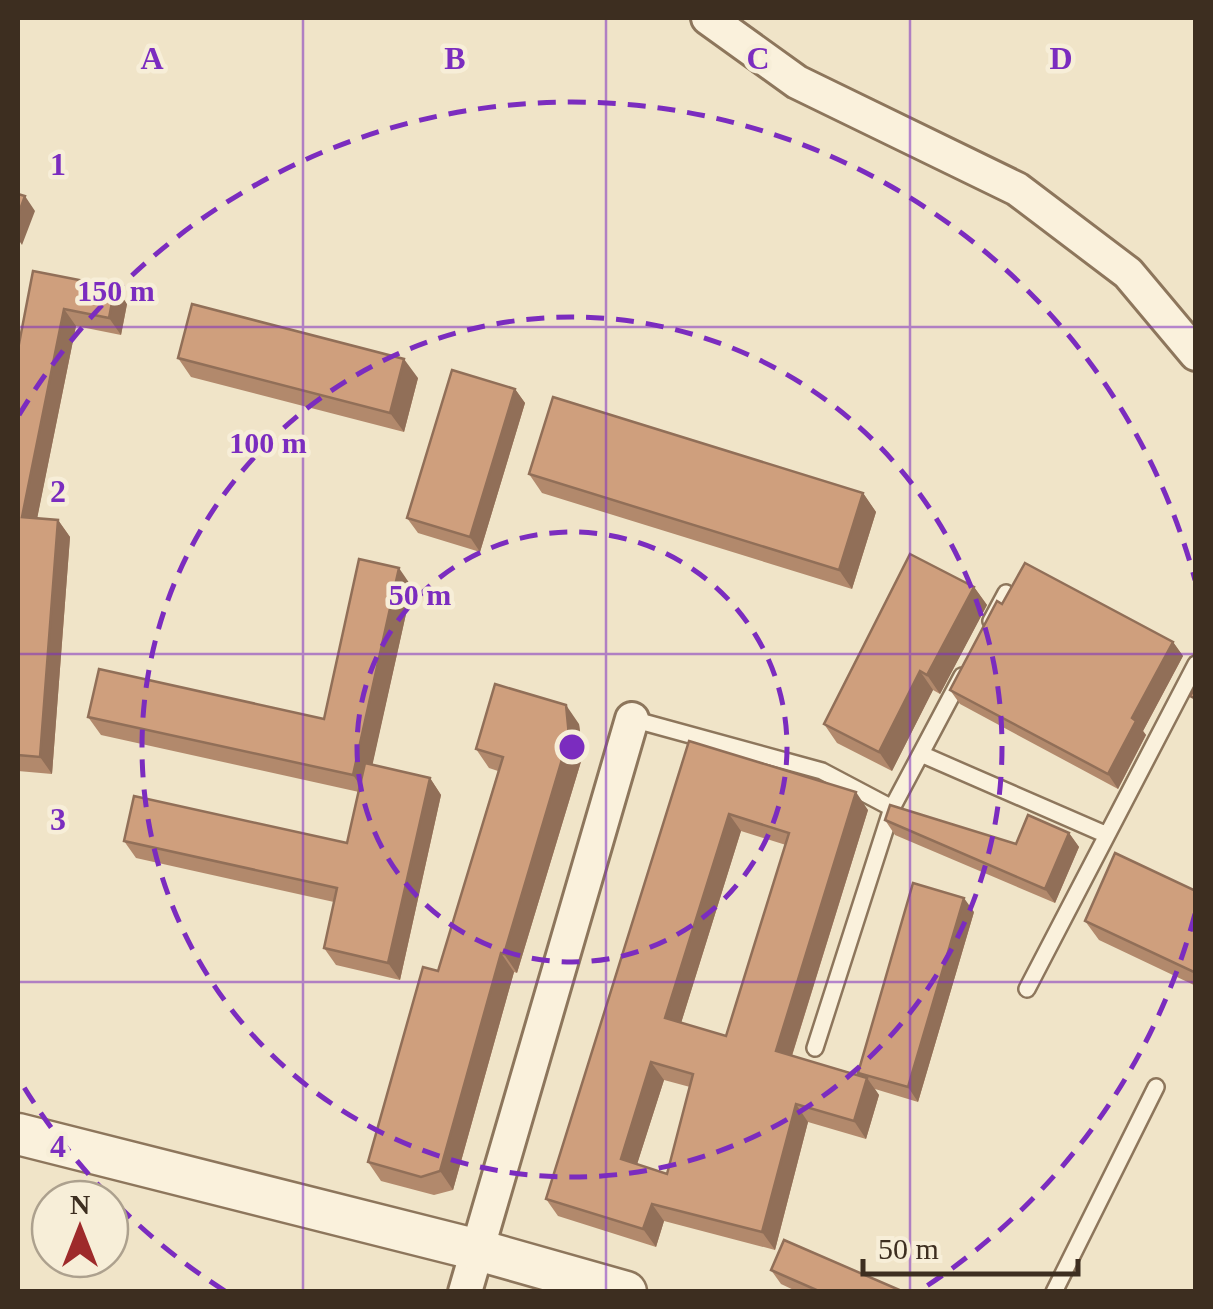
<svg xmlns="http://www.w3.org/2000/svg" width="1213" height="1309" font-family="'Times New Roman',serif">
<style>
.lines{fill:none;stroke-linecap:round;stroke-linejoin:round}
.service-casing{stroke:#8d765c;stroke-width:20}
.minor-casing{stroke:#8d765c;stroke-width:38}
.tertiary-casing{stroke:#8d765c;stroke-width:45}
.service{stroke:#faf1dc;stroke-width:15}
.minor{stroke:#faf1dc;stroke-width:32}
.tertiary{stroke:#faf1dc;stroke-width:40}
.wall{fill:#b2896c;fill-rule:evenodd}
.shaded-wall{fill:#916f58}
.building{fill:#cf9f7d;stroke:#916f58;stroke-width:2.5;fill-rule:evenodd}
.grid{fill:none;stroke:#7b2cbf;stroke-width:2.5;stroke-opacity:0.55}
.ring{fill:none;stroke:#7b2cbf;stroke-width:5;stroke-dasharray:18 12}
.grid-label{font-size:32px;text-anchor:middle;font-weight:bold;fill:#7b2cbf;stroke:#f7eed8;stroke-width:9;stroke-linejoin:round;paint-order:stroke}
.centre{fill:#7b2cbf;stroke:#f7eed8;stroke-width:5}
.ring-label{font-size:30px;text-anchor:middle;font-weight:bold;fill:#7b2cbf;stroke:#f7eed8;stroke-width:9;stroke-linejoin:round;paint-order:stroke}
</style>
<rect width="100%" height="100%" fill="#f0e4c8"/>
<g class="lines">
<defs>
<path id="service" d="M991,621L1006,593
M632,719L822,771L892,808
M921,754L1107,835
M1027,989L1196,664
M815,1048L892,808L962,676
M1054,1292L1156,1087"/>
<path id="minor" d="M708,18L797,82L1017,189L1128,273L1196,354
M465,1292L632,719"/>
<path id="tertiary" d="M18,1134L478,1250L626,1292"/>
</defs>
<use href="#service" class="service-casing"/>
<use href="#minor" class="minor-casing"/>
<use href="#tertiary" class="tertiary-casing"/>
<use href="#service" class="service"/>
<use href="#minor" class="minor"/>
<use href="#tertiary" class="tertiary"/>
</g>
<path class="wall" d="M33,271L115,287L127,304L121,335L76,326L37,518L58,520L70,537L52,774L18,771V349Z
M178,358L418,378L404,432L191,377Z
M515,389L525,403L480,552L418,533L407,518Z
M529,474L863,493L876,512L852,589L542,493Z
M412,587L372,765L430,778L441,795L400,980L336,965L324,948L334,902L136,858L124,841L347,843L359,792L101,735L88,717L324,719Z
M974,587L987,605L940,694L933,690L892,771L837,743L824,724Z
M1002,604L1173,642L1183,656L1143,731L1146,735L1118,789L960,704L950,690Z
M579,724L583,755L517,973L514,972L453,1190L434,1195L381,1181L368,1162L438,971L498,771L489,768L476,749Z
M689,741L868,810L792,1056L860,1075L858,1073L974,912L918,1102L875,1089L879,1095L866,1139L808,1122L775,1250L664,1221L656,1247L558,1216L546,1199ZM741,831L786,845L726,1036L681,1023ZM664,1080L690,1087L667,1174L637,1164Z
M885,820L1016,844L1069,833L1079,847L1055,903L895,835Z
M1196,891V986L1099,940L1085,921Z
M771,1270L904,1292H798L781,1284Z"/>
<path class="shaded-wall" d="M25,196L35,211L22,245L18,239V215Z
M115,287L127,304L121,335L109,318Z
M64,309L76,326L34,534L22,517Z
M404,359L418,378L404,432L390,413Z
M515,389L525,403L480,552L470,537Z
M863,493L876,512L852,589L839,570Z
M58,520L70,537L52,774L40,757Z
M399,568L412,587L366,794L353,775Z
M974,587L987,605L940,694L927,675Z
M1173,642L1183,656L1143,731L1146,735L1118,789L1108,774L1132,718Z
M920,671L933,690L892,771L879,752Z
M566,705L579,724L583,755L517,973L504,954Z
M430,778L441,795L400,980L388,963Z
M856,792L868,810L788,1068L776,1051Z
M729,814L741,831L677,1036L665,1018Z
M1069,833L1079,847L1055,903L1045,889Z
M964,898L974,912L918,1102L908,1087Z
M501,953L514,972L453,1190L440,1171Z
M651,1062L664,1080L633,1177L621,1159Z
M867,1078L879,1095L866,1139L854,1121Z
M796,1104L808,1122L775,1250L762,1232Z
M652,1204L664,1221L656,1247L643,1229Z"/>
<path class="building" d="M18,194L25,196L18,215Z
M33,271L115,287L109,318L64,309L22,517L58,520L40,757L18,755V349Z
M192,304L404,359L390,413L178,358Z
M452,370L515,389L470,537L407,518Z
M553,397L863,493L839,570L529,474Z
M910,554L974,587L927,675L920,671L879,752L824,724Z
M359,559L399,568L353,775L88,717L99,669L324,719Z
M1025,563L1173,642L1132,718L1136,721L1108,774L950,690L997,601L1002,604Z
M495,684L566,705L569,736L504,954L501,953L440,1171L421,1177L368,1162L423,967L438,971L503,757L476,749Z
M1196,686V699L1190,696Z
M689,741L856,792L776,1051L867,1078L854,1121L796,1104L762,1232L652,1204L643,1229L546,1199ZM729,814L789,833L726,1036L665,1018ZM651,1062L693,1074L667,1174L621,1159Z
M365,763L430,778L388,963L324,948L337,888L124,841L134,796L347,843Z
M890,805L1016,844L1028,815L1069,833L1045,889L885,820Z
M1115,853L1196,891V973L1085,921Z
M913,883L964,898L908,1087L858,1073Z
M784,1240L904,1292H821L771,1270Z"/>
<path class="grid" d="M303,18V1292M606,18V1292M910,18V1292M18,327H1196M18,654H1196M18,982H1196"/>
<g class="ring">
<circle cx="572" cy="747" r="215"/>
<circle cx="572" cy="747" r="430"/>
<path d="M1195 914A645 645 0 0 1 919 1291M225 1291A645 645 0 0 1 19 1079M19 415A645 645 0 0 1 1195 580"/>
</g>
<g class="grid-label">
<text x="152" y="69">A</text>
<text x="455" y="69">B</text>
<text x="758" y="69">C</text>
<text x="1061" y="69">D</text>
<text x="58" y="175">1</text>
<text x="58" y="502">2</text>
<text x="58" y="830">3</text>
<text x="58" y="1157">4</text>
</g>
<circle cx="572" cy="747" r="15" class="centre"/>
<g class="ring-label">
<text x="116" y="301">150 m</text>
<text x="268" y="453">100 m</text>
<text x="420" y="605">50 m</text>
</g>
<rect width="1213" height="1309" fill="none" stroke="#3d2e20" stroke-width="40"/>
<g transform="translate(80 1229)"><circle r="48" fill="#f7eed8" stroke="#ada18e" stroke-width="2.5"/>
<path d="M0-8L18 38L0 25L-18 38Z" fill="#9e2a2b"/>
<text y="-15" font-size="28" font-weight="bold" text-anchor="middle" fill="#3d2e20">N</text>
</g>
<path d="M863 1259v15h215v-15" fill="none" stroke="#3d2e20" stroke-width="5"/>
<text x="878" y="1259" font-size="30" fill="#3d2e20" stroke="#f7eed8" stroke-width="8" paint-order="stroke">50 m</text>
</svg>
